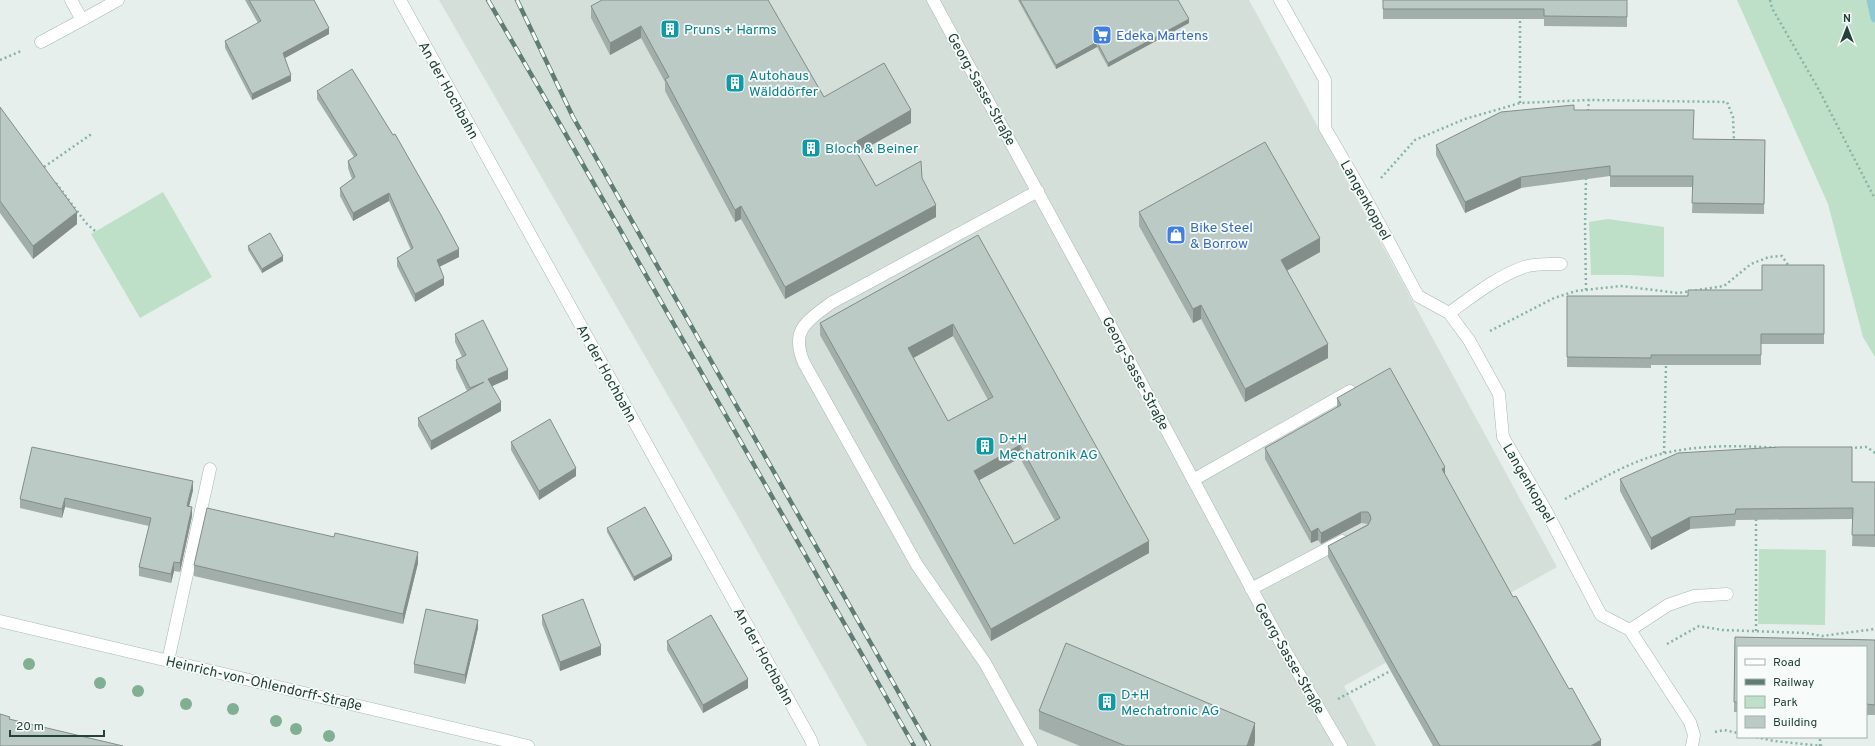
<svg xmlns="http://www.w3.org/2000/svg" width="1875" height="746" font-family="Overpass,sans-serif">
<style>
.built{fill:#d4dfda}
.green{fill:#bfe0c8}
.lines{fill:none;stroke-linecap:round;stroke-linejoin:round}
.stream{stroke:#8ec9d4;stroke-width:9}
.minor-casing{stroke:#a8b8b2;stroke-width:13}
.path{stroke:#86b3a5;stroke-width:2.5;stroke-dasharray:2 3;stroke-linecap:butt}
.minor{stroke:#fff;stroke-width:12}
.rail-casing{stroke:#5f7d75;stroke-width:4.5}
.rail{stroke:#f7fbf9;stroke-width:3;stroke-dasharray:9;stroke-linecap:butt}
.tree{fill:#80af93}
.wall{fill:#a1aea9;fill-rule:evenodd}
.shaded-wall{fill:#838d89}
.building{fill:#bbcac4;stroke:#838d89;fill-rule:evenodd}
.labels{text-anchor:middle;stroke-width:3.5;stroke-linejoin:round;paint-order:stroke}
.culture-label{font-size:14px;fill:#0d838f;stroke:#f7fbf9;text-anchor:start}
.shop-label{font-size:14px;fill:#366cbe;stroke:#f7fbf9;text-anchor:start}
.street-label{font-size:14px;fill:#24423a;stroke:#f7fbf9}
</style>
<rect width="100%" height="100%" fill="#e6efeb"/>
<path class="built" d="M439,0H1249L1557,567L1344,686L1376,746H867L741,522Z"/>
<path class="green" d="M1737,0H1875V357L1863,337L1828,204Z
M163,192L212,277L140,318L91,234Z
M1608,219L1664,227V277L1630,275H1591L1589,222Z
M1759,549L1826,550L1825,625L1758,624Z"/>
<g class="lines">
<path class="stream" d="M1871,0L1875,18"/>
<defs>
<path id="minor" d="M71,0L82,20L118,0
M400,0L811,740L813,746
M933,0L1114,332L1279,640L1341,746
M1280,0L1325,80V128L1365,197L1418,296L1449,313L1469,340L1499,394L1503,437L1545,509L1601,615L1630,630L1690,722L1694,735L1692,746
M41,42L82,20
M1449,313C1473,296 1496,277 1524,267C1536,263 1549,264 1561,264
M1193,480L1350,391
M1251,589L1342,541
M0,621L528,746
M1630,630L1668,605L1694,596L1727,594
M168,661L210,469
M1031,746L985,663L917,565L804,363C790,330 806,322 831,303L1038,191"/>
</defs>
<use href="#minor" class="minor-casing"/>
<path class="path" d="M1770,0L1772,8L1819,90L1875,199
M1520,16V103
M0,60L21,51
M1588,111L1589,100
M44,167L93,133
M1381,178L1415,140L1465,119L1520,103L1589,100L1727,102L1733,117L1734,142
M1586,178L1585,227L1586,290
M56,183L86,223L95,231
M1490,331L1554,298L1576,291L1621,286L1678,293L1724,286L1751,264L1769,257L1782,256L1790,268
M1850,448L1867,447L1875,453
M1664,453L1666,363
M1565,499C1596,482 1629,461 1665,453C1700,445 1741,445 1777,448
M1756,631V517
M1667,644L1699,626L1722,630L1806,633L1822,636L1875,629
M1338,699L1392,670
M1715,732L1724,730L1738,733
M1756,737L1774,741L1823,746
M1820,746V737"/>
<use href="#minor" class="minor"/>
<defs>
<path id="rail" d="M488,0L561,126L914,746
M517,0L573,117L929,746"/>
</defs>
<use href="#rail" class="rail-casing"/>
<use href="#rail" class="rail"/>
</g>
<g class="tree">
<circle cx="29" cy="664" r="6"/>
<circle cx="100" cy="683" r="6"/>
<circle cx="138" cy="691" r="6"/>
<circle cx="186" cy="704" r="6"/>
<circle cx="233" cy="709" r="6"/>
<circle cx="276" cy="721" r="6"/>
<circle cx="296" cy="729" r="6"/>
<circle cx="329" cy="736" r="6"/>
</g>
<path class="wall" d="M245,0H314L329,34L285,58L291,81L252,100L225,48V41L258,23Z
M1018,0H1178L1189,23L1108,67L1097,47L1056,69Z
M1383,0H1627V27L1544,26V19H1383Z
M591,6L824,97L911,123L857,153L876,186L922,178L936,217L785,299L741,219L735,222L665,91V82L641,38L610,55L591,18Z
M317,91L459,257L439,267L444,285L415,302L397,266V258L411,250L389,201L353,221L340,196V188L352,179L348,168V161L354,157L317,99Z
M0,107L77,224L33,259L0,213Z
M1574,110L1693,139L1765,140L1764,214L1692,213L1693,187H1610V176L1521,188L1465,213L1436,155V145Z
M1139,212L1320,252L1287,270L1328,358L1245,402L1201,319L1193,323L1139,226Z
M978,235L1149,553L991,641L820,335V323ZM953,336L988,400L948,421L913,358ZM1020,458L1055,521L1014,544L979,480Z
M248,246L283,261L262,273L248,250Z
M1824,265V344H1761V365H1651V368L1567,367V296H1688L1762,290Z
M455,334L508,379L492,386L501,411L431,450L418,426V418L467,391L456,368V360L462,357L455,342Z
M1337,398L1445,475L1513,597L1601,746H1433L1394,677L1328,557V546L1368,524L1361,523L1321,544L1318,540L1311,543L1265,459V448L1337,408Z
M511,442L576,476L539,500L511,450Z
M1620,479L1875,482V547L1852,546L1853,519L1736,520L1735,526L1690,529L1651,550L1620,491Z
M193,490L189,506L192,516L180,572L174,571L171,583L139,576V567L149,526L65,507L62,518L20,508V499Z
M607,528L672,560L634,581L607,532Z
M418,563L403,624L194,576V565Z
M542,615L601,655L560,671L542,624Z
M478,628L465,684L414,673V664Z
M1735,637L1875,640V715H1866V647H1738V712H1734Z
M667,641L748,688L703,713L667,650Z
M1039,711L1255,741L1254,746H1080L1039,729Z"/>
<path class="shaded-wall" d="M1189,19V23L1108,67V63Z
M641,26V38L610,55V43Z
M329,28V34L283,59V53Z
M1097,42V47L1056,69V65Z
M291,75V81L252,100V94Z
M911,110V123L852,156V144Z
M1521,177V188L1465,213V202Z
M389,193V201L353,221V213Z
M936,205V217L785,299V287Z
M741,206V219L735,222V210Z
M77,212V224L33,259V246Z
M1320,238V252L1281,274V260Z
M459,249V257L437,268V260Z
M283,256V261L262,273V269Z
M444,278V285L415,302V294Z
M1201,305V319L1193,323V309Z
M953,324V336L908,361V348Z
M1328,344V358L1245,402V389Z
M508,370V379L488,388V379Z
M501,402V411L431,450V441Z
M1020,445V458L974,483V471Z
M1445,467V479L1442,469Z
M576,468V476L539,500V491Z
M193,481V490L187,515V506Z
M65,498V507L62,518V509Z
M192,507V516L180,572V563Z
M1361,512V523L1321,544V533Z
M1690,517V529L1651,550V538Z
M1318,528V540L1311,543V532Z
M1149,541V553L991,641V629Z
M418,552V563L403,624V614Z
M672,556V560L634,581V577Z
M174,562V571L171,583V574Z
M478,620V628L465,684V675Z
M601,646V655L560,671V662Z
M748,679V688L703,713V705Z
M1255,723V741L1254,746H1247Z
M1601,740V746H1591Z"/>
<path class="building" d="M249,0H314L329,28L283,53L291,75L252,94L225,41L261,21Z
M602,0H768L824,97L884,63L911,110L852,144L876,186L921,161L922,178L936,205L785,287L741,206L735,210L665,79L669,77L641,26L610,43L591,6Z
M1020,0H1178L1189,19L1108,63L1097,42L1056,65Z
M1383,0H1627V17L1544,16V9H1383Z
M352,69L393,135L395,134L441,215L459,249L437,260L444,278L415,294L397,258L413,248L389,193L353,213L340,188L355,177L348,161L357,155L317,91Z
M1574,105V110H1694L1693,139L1765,140L1764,204L1692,203L1693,176H1610V166L1521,177L1465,202L1436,145L1501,112Z
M0,107L77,212L33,246L0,201Z
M1265,142L1320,238L1281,260L1328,344L1245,389L1201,305L1193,309L1139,212Z
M270,233L283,256L262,269L248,246Z
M978,235L1149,541L991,629L820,323ZM953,324L993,397L948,421L908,348ZM1020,445L1060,518L1014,544L974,471Z
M1762,265H1824V334H1761V355H1651V358L1567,357V296H1688V290H1762Z
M483,320L508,370L488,379L501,402L431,441L418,418L484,382L470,388L456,360L466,355L455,334Z
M1390,368L1445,467L1442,469L1513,597L1516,596L1569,689L1572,688L1601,740L1591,746H1440L1394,666L1328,546L1368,525L1371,519L1370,515L1368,512H1361L1321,533L1318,528L1311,532L1265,448L1341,405L1337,398Z
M550,419L576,468L539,491L511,442Z
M32,447L193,481L187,506L192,507L180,563L174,562L171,574L139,567L151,518L65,498L62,509L20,499Z
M1780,447H1852V482H1875V535H1852L1853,508L1736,509L1735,514L1690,517L1651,538L1620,479L1678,453Z
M645,507L672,556L634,577L607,528Z
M207,508L334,537L335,533L418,552L403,614L194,565Z
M583,599L601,646L560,662L542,615Z
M426,609L478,620L465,675L414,664Z
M711,615L748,679L703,705L667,641Z
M1735,637L1875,640V705L1866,704V647H1738V702H1734Z
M1066,643L1255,723L1247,746H1126L1039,711Z
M0,714L10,717L9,719L123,746H0Z"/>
<defs>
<symbol id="building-square" viewBox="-11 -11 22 22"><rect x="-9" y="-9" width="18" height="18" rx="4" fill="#0f9aa8" stroke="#f7fbf9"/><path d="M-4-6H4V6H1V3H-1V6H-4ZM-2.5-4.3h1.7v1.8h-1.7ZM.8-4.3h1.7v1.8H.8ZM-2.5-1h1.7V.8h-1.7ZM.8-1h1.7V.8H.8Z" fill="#fff"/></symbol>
<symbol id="supermarket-square" viewBox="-11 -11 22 22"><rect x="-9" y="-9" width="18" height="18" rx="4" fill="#3f7fe0" stroke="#f7fbf9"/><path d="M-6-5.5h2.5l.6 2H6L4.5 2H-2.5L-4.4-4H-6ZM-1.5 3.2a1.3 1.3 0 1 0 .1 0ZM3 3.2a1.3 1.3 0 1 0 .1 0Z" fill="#fff"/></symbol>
<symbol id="shop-square" viewBox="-11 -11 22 22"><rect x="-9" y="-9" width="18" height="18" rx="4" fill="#3f7fe0" stroke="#f7fbf9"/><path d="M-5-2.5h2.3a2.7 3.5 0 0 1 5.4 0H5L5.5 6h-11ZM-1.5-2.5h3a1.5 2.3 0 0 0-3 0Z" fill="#fff"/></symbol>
</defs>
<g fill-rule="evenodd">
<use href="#building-square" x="659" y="18" width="22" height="22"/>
<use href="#supermarket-square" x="1091" y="24" width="22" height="22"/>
<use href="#building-square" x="724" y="72" width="22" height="22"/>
<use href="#building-square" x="800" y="137" width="22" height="22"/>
<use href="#shop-square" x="1165" y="224" width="22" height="22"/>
<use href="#building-square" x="974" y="435" width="22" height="22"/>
<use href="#building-square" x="1096" y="691" width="22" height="22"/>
</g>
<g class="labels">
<g class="culture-label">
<text x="684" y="34">Pruns + Harms</text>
<text x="749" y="80">Autohaus<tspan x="749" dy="16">Wälddörfer</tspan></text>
<text x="825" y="153">Bloch &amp; Beiner</text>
<text x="999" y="443">D+H<tspan x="999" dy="16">Mechatronik AG</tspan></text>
<text x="1121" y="699">D+H<tspan x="1121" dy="16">Mechatronic AG</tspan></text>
</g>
<g class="shop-label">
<text x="1116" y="40">Edeka Martens</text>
<text x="1190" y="232">Bike Steel<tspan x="1190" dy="16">&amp; Borrow</tspan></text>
</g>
<g class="street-label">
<text transform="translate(982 89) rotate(61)" y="5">Georg-Sasse-Straße</text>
<text transform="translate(449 90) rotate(61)" y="5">An der Hochbahn</text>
<text transform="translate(1366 200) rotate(61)" y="5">Langenkoppel</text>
<text transform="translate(607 373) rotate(61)" y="5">An der Hochbahn</text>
<text transform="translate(1136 373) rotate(62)" y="5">Georg-Sasse-Straße</text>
<text transform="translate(1529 483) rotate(60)" y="5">Langenkoppel</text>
<text transform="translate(764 656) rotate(61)" y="5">An der Hochbahn</text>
<text transform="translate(1290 658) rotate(60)" y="5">Georg-Sasse-Straße</text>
<text transform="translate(264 683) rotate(13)" y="5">Heinrich-von-Ohlendorff-Straße</text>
</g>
</g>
<rect x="1737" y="646" width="130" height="92" fill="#f7fbf9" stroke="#a3b1ad"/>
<rect x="1745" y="659" width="20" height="6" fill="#ffffff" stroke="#a3b1ad"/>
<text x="1773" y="666" font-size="12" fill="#24423a">Road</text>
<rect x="1745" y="679" width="20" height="6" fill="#5f7d75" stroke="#a3b1ad"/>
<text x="1773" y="686" font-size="12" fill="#24423a">Railway</text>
<rect x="1745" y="696" width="20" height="12" fill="#bfe0c8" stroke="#a3b1ad"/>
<text x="1773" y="706" font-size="12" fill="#24423a">Park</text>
<rect x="1745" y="716" width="20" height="12" fill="#bbcac4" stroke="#a3b1ad"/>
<text x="1773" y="726" font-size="12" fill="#24423a">Building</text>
<g transform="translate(1847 28)" stroke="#f7fbf9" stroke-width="3" paint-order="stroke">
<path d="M0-3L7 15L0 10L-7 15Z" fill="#24423a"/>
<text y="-6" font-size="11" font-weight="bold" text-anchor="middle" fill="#24423a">N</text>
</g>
<path d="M10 730v6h94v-6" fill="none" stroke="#24423a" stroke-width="2"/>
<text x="16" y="730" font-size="12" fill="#24423a" stroke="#f7fbf9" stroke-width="3" paint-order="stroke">20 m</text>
</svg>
